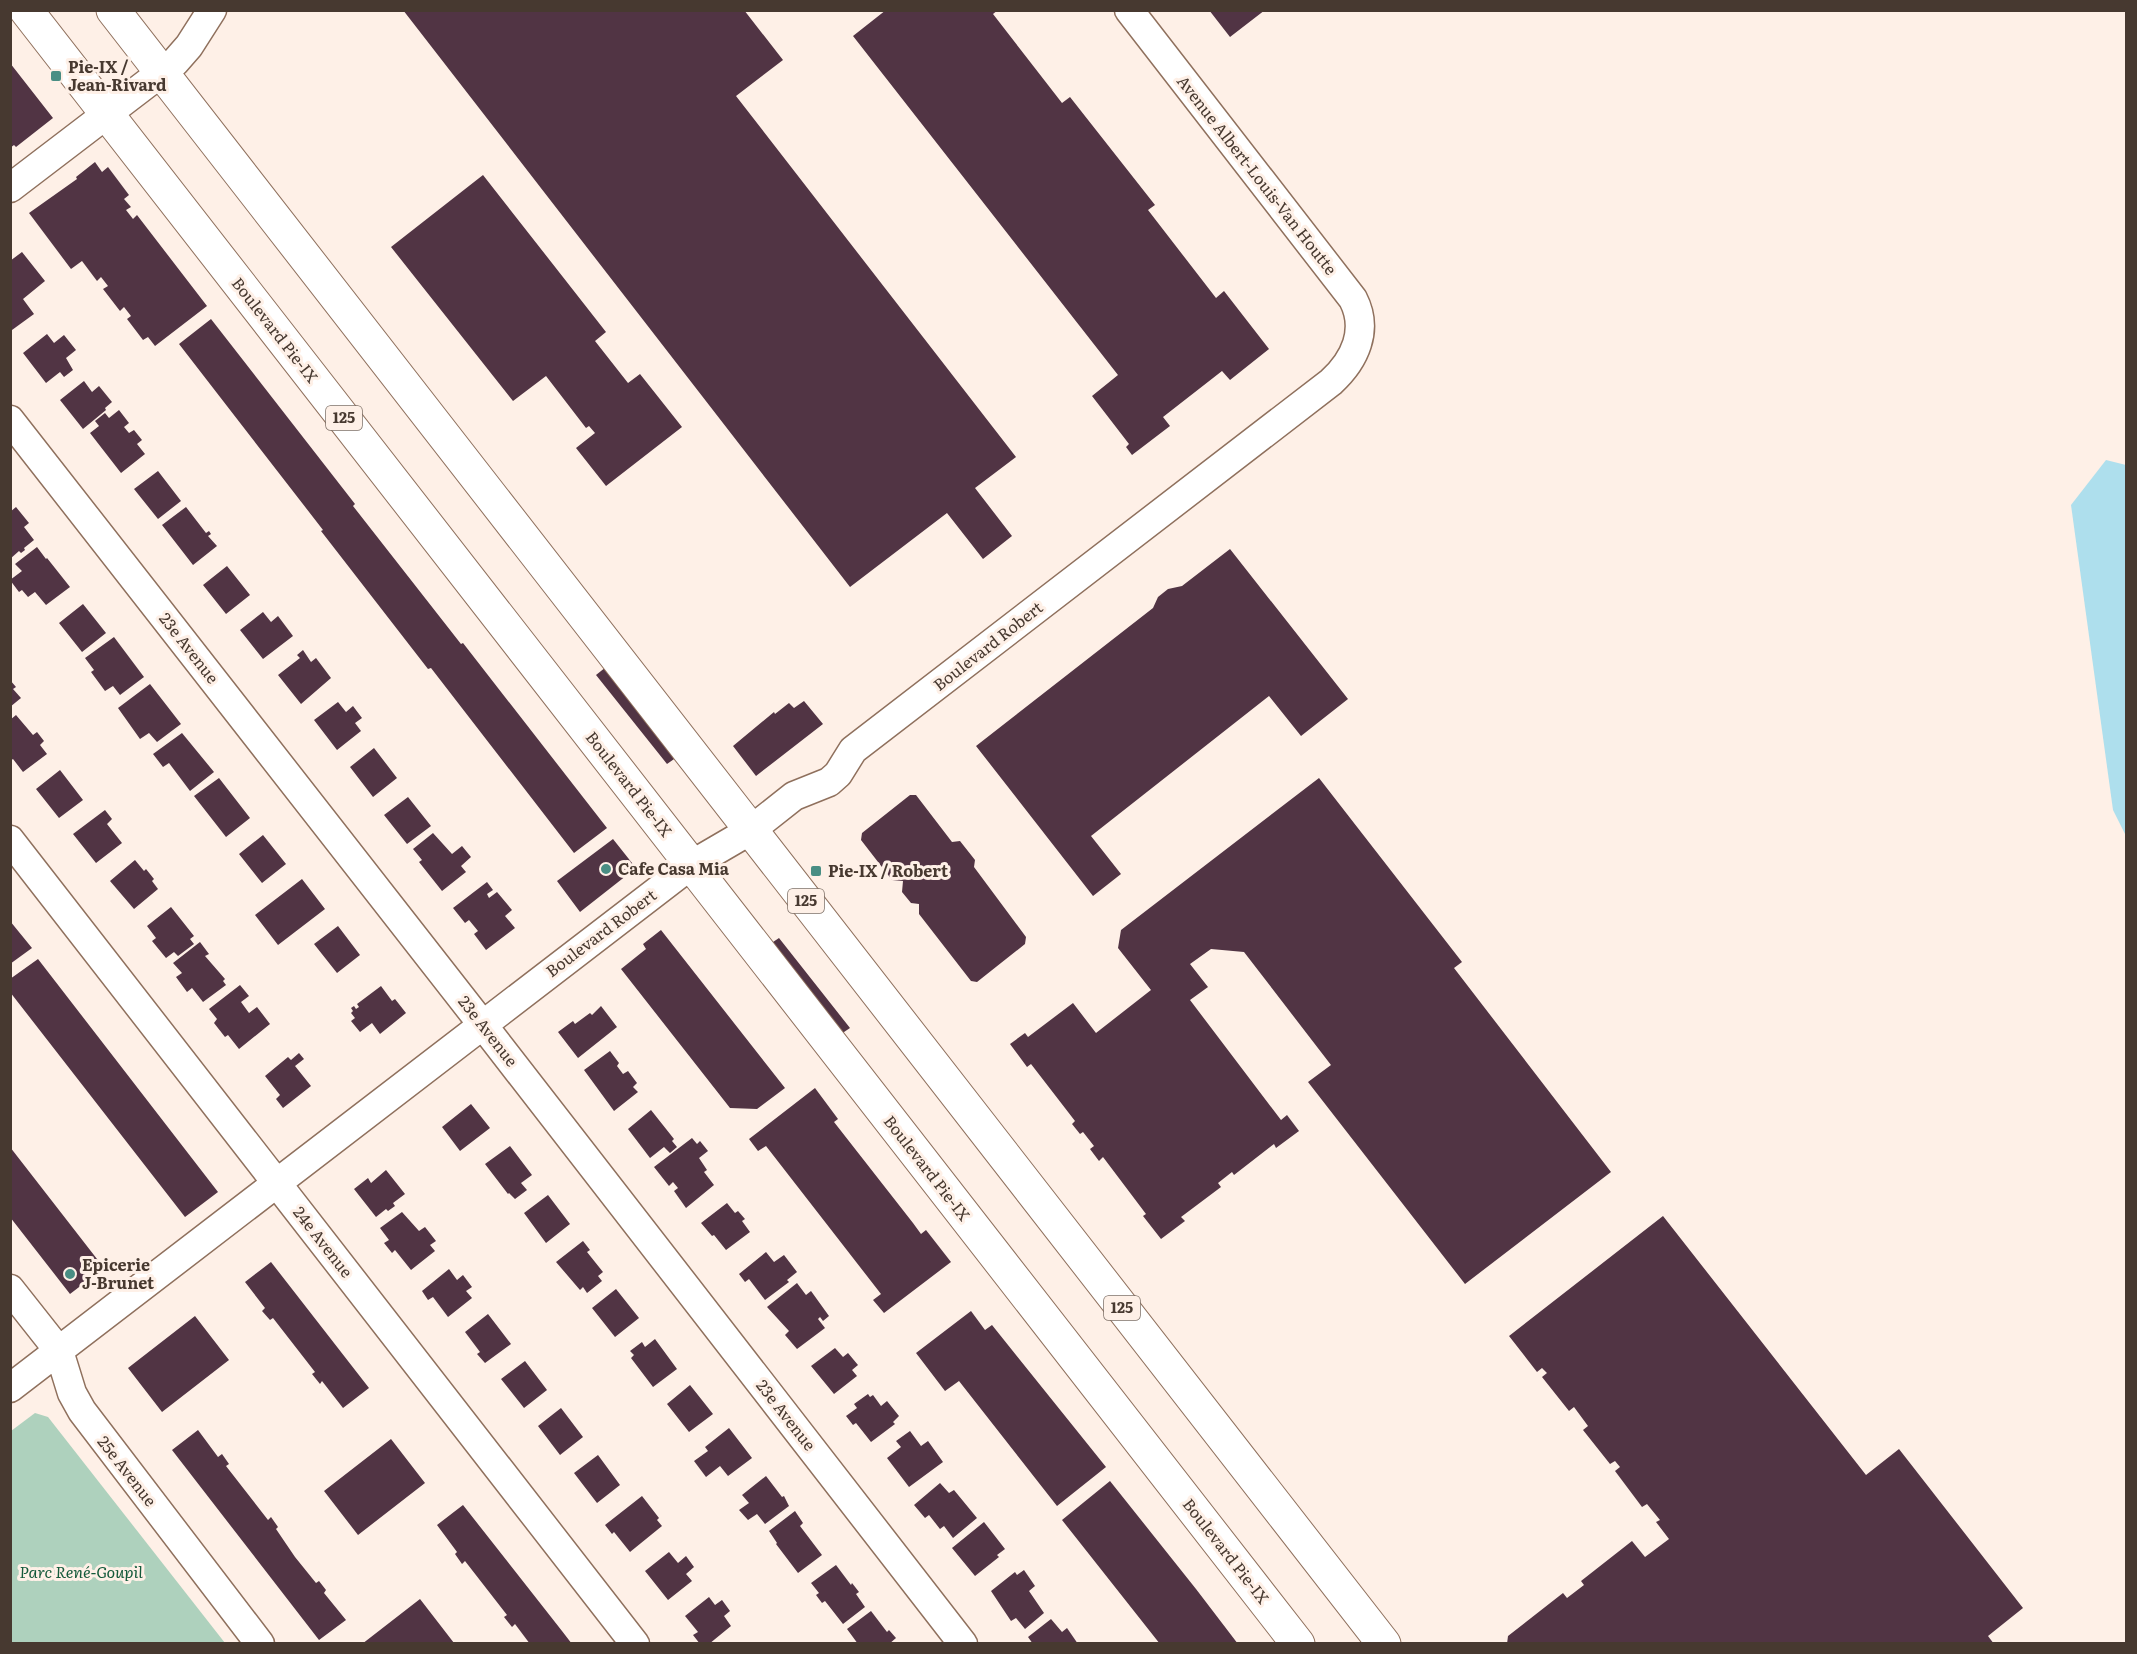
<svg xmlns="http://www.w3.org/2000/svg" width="2137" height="1654" font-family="Literata,serif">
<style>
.green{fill:#aed1bd}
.water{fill:#aedfed}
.building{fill:#513444}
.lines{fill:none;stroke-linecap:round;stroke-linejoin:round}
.minor-casing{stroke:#8f705d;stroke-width:31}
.major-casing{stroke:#8f705d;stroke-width:35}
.minor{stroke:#fff;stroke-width:28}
.major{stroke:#fff;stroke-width:33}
.poi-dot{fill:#498e84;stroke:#fef0e7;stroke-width:2}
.labels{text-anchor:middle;stroke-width:6;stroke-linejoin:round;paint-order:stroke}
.shield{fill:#fef0e7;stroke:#7e7067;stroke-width:1.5}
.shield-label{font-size:15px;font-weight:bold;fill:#473930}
.poi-label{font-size:16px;font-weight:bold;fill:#473930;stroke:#fef0e7;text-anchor:start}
.street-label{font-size:16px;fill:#473930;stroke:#fef0e7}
.park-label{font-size:16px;font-style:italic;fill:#13593a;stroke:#fef0e7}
</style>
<rect width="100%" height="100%" fill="#fef0e7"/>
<path class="green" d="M35,1413L48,1417L225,1643H11V1431Z"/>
<path class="water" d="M2106,460L2126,465V836L2113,810L2071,505Z"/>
<path class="building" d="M403,10H744L783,60L736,96L1016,457L975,488L1012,536L983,559L947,513L850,587Z
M886,10H998L993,14L1062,103L1070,97L1155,205L1148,210L1216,298L1224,291L1269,349L1230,380L1222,371L1163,417L1170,426L1132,455L1126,447L1129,444L1092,396L1118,375L853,36Z
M1209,10H1265L1230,37Z
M10,63L53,118L16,147L14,145L10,148Z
M95,162L102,172L108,167L129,195L124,199L131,207L126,210L133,219L137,215L207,306L155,346L148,337L143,340L127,319L131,316L124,307L120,311L103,289L108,286L101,277L97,281L82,261L71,269L29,213L77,179L76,177Z
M483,175L606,332L595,341L628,383L640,374L682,427L606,486L576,448L595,433L589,426L586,428L546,376L513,401L391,247Z
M22,252L45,281L23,299L34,314L12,330L10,261Z
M211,319L355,504L353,506L461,644L463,643L607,828L574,853L431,668L428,669L321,531L323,530L179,344Z
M47,334L54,343L64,335L76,350L66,358L73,370L64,377L60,372L46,383L23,353Z
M84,381L92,392L99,386L112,402L105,408L106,410L83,429L60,400Z
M119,410L129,423L124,427L129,433L134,430L142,440L137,444L145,454L121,473L90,433L99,426L95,421L105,413L109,418Z
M158,471L181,501L158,519L134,489Z
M16,507L29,523L24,527L34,540L24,548L25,550L21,553L19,551L10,559V512Z
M186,507L206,533L209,531L211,534L208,536L217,546L193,565L162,525Z
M37,547L46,559L47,558L70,587L46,605L35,592L28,597L22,590L19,592L10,580L22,571L15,564Z
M1230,549L1348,699L1301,736L1269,696L1091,836L1121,874L1093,896L976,746L1153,608L1158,597L1168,589L1182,586Z
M227,566L250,595L226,614L203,585Z
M83,604L106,633L82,652L59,623Z
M263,612L271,622L278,616L293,636L263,659L240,630Z
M114,637L144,677L120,695L113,686L105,691L91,672L94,670L85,658Z
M303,650L311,662L316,658L331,678L301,704L278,675L300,658L297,655Z
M606,667L677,757L667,764L596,675Z
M10,680L16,687L13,689L21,698L10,707Z
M150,684L181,724L157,742L149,733L140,739L118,708Z
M804,701L823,724L756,776L733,746L774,712L775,714L789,703L794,708Z
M338,702L346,712L353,706L362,718L355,723L361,731L337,750L314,720Z
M16,715L33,735L37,732L44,741L40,745L47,754L23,772L13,759L10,761V720Z
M182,733L214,772L190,791L169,763L163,767L153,754Z
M374,748L397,778L373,797L350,767Z
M60,770L83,800L59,818L36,789Z
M219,778L250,818L226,837L194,796Z
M1319,778L1462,962L1454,968L1611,1172L1465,1284L1308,1082L1331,1065L1244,952L1211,949L1190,964L1208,987L1190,1000L1281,1120L1287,1115L1299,1131L1276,1148L1274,1144L1234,1175L1232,1172L1218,1183L1221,1187L1181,1217L1185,1221L1161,1239L1143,1216L1146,1214L1103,1157L1099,1161L1090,1149L1094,1146L1083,1132L1080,1134L1072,1124L1075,1121L1031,1064L1027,1067L1010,1044L1025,1033L1028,1037L1073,1003L1096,1033L1151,990L1118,948L1121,930Z
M910,795H916L952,842L960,841L975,860L974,867L1026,937L1025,944L977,982L971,981L919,914V904L911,903L902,892L903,881L892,880L861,840L862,833Z
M408,797L431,826L407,844L384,815Z
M105,810L112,819L107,824L122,843L96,863L73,834Z
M433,833L452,854L462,846L471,857L461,866L466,872L442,891L419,862L422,860L413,849Z
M263,835L286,864L262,883L239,854Z
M613,839L636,868L580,912L557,881Z
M135,860L144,871L146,869L154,879L152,881L158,889L134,909L110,881Z
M302,879L325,909L278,945L255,915Z
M487,882L493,890L487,894L489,898L497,892L512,910L505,916L515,928L486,950L474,934L478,931L469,920L465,923L453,908Z
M171,907L194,936L190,939L194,944L178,956L174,952L166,958L152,941L156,938L147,926Z
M10,921L32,948L10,964Z
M338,926L360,955L337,973L314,944Z
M661,930L785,1088L757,1109L730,1108L621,969L646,949L643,944Z
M779,938L850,1028L841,1034L770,944Z
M200,942L209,954L205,956L225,979L223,981L226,985L203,1002L192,988L187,992L176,977L182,973L173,963Z
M38,959L218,1192L185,1217L10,992V979Z
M240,985L249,996L241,1002L249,1013L257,1007L270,1024L239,1049L228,1035L225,1037L214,1023L217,1019L209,1009Z
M381,986L392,1001L395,999L406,1013L380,1034L372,1023L360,1032L351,1021L355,1018L351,1013L353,1011L351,1008L354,1006L356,1009L359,1007L357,1004Z
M601,1006L617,1027L578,1058L558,1032L573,1021L575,1024L590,1013L592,1015Z
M610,1051L619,1063L617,1066L623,1074L628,1071L637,1083L633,1087L638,1092L614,1111L584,1070Z
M299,1053L304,1059L295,1066L311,1086L283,1108L276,1099L280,1095L265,1076L288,1057L291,1060Z
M815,1088L838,1119L834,1122L913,1223L921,1234L926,1230L951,1262L884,1313L873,1300L881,1294L766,1146L758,1151L749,1139Z
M471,1104L490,1128L460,1151L442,1127Z
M651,1110L674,1139L672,1141L677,1147L670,1153L664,1147L650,1158L628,1129Z
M692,1138L697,1144L700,1141L708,1151L699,1158L707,1170L704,1172L714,1185L686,1208L674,1191L678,1188L673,1182L669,1186L654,1167Z
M510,1146L532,1175L521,1183L527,1190L515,1199L509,1193L508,1194L485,1164Z
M10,1147L104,1268L70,1294L10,1217Z
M386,1170L405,1194L393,1203L395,1206L388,1211L386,1209L376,1217L354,1189L368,1178L371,1183Z
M548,1195L570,1224L546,1243L524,1213Z
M727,1203L735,1213L738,1211L745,1219L742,1221L750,1232L726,1250L714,1235L712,1236L701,1223Z
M402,1212L419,1231L425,1227L436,1241L430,1245L435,1251L411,1270L395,1250L392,1253L384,1243L389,1240L380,1228Z
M1663,1216L1866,1475L1899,1449L2023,1608L1988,1636L1994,1644H1507L1508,1636L1563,1593L1567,1598L1584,1585L1581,1581L1632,1541L1645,1557L1669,1539L1656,1522L1660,1520L1651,1509L1647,1504L1642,1507L1615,1471L1620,1467L1615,1461L1610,1464L1583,1430L1588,1426L1574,1407L1569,1411L1542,1377L1547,1373L1542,1368L1537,1372L1509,1336Z
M583,1241L590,1250L587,1252L603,1272L598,1276L602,1281L587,1293L583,1287L580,1290L556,1262Z
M766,1252L774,1262L784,1255L797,1272L787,1280L789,1282L765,1300L749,1279L745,1282L739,1274Z
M271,1262L369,1388L343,1408L322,1381L320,1384L312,1374L315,1372L273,1318L270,1320L262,1311L265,1308L245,1282Z
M449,1269L457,1280L463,1275L472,1287L466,1291L472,1298L448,1317L433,1297L428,1300L422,1291Z
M797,1283L806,1295L811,1291L829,1316L823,1321L820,1317L818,1319L825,1328L797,1349L785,1335L789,1331L767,1307Z
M616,1289L639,1318L615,1337L592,1308Z
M971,1311L985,1330L992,1325L1106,1467L1057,1506L959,1381L945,1391L916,1353Z
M488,1314L511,1344L485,1363L477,1354L480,1352L465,1332Z
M195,1316L229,1360L162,1412L128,1368Z
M655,1339L677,1369L653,1387L631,1358L634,1355L630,1351L642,1342L645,1347Z
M835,1348L843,1357L848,1353L858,1365L852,1370L857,1376L834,1394L811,1366Z
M525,1361L547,1390L524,1408L501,1379Z
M690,1385L713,1414L689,1432L667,1404Z
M868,1394L870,1397L873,1395L881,1406L887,1401L899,1416L893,1422L895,1424L871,1442L856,1423L853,1425L846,1416L857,1408L854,1404Z
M561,1408L583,1437L560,1455L538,1426Z
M729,1428L752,1458L728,1476L720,1466L706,1477L694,1461L708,1451L705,1447Z
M198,1430L218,1457L222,1454L229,1464L226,1466L268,1520L271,1517L278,1527L276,1529L295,1557L316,1583L319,1581L326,1590L324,1593L346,1620L319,1640L172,1450Z
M910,1431L921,1446L928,1441L943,1462L909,1487L887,1458L901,1447L896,1441Z
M391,1439L425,1483L358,1535L324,1491Z
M598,1455L620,1485L597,1503L574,1473Z
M766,1476L782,1497L784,1496L789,1506L765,1524L757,1514L748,1520L739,1510L749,1503L742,1495Z
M1110,1481L1196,1589L1238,1644H1160L1062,1520Z
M940,1483L949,1493L954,1490L977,1518L953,1538L944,1526L940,1529L929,1515L925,1518L914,1505Z
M642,1496L659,1518L657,1520L662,1526L630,1552L614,1532L612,1534L605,1525Z
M463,1505L562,1631L572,1644H530L515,1624L512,1627L504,1617L507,1615L465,1561L462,1564L455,1554L457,1552L437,1525Z
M795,1511L803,1523L800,1526L822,1555L798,1573L776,1544L777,1543L769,1531Z
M984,1522L1005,1549L997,1555L999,1557L975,1576L952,1548Z
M669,1552L678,1563L686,1556L694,1567L686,1574L692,1581L668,1600L645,1571Z
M836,1565L851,1585L852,1583L859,1592L856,1594L865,1607L843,1624L825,1601L822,1603L816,1595L819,1593L811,1583Z
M1024,1570L1035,1586L1029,1591L1044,1613L1025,1629L1016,1618L1011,1621L991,1591L1015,1572L1017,1575Z
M709,1597L715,1605L722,1600L730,1611L724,1616L731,1626L709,1644H700L693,1635L698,1632L685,1616Z
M420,1599L454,1643L452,1644H362Z
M871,1611L887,1632L889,1630L896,1638L889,1644H858L847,1629Z
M1051,1619L1062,1632L1067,1628L1078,1644H1033L1028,1637Z"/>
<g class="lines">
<defs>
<path id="minor" d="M10,188L175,62L189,46L212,10
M10,420L482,1024L963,1644
M10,840L635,1644
M10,1289L59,1351L72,1393L82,1411L260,1644
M10,1388L691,865L751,830L794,796L829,782L838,774L853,750L1331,382C1355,360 1369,330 1353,299L1129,10"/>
<path id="major" d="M26,10L1298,1644
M113,10L1384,1644"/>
</defs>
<use href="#minor" class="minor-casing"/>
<use href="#major" class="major-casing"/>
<use href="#minor" class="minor"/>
<use href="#major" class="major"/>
</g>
<g class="poi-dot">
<rect x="50" y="70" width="12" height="12" rx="3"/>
<circle cx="606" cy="869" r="6"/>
<rect x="810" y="865" width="12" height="12" rx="3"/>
<circle cx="70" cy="1274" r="6"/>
</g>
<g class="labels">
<g class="shield">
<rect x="326" y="406" width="36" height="24" rx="4.5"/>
<rect x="788" y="889" width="36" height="24" rx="4.5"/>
<rect x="1104" y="1296" width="36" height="24" rx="4.5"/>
</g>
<g class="shield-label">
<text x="344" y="423">125</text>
<text x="806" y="906">125</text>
<text x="1122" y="1313">125</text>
</g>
<g class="poi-label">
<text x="68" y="73">Pie-IX /<tspan x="68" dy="18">Jean-Rivard</tspan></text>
<text x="618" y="875">Cafe Casa Mia</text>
<text x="828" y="877">Pie-IX / Robert</text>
<text x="82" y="1271">Epicerie<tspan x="82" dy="18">J-Brunet</tspan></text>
</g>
<g class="street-label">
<text transform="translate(1257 175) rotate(52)" y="6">Avenue Albert-Louis-Van Houtte</text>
<text transform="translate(275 330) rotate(52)" y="6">Boulevard Pie-IX</text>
<text transform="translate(988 646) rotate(-38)" y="6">Boulevard Robert</text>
<text transform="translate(189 648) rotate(52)" y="6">23e Avenue</text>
<text transform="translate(629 784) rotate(52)" y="6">Boulevard Pie-IX</text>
<text transform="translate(601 933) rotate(-37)" y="6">Boulevard Robert</text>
<text transform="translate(488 1031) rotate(52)" y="6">23e Avenue</text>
<text transform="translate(927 1168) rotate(52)" y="6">Boulevard Pie-IX</text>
<text transform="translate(323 1242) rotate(52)" y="6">24e Avenue</text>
<text transform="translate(786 1415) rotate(52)" y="6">23e Avenue</text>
<text transform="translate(127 1471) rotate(52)" y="6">25e Avenue</text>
<text transform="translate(1226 1551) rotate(52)" y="6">Boulevard Pie-IX</text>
</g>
<g class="park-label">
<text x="81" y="1578">Parc René-Goupil</text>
</g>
</g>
<rect width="2137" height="1654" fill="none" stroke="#473930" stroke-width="24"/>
</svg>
